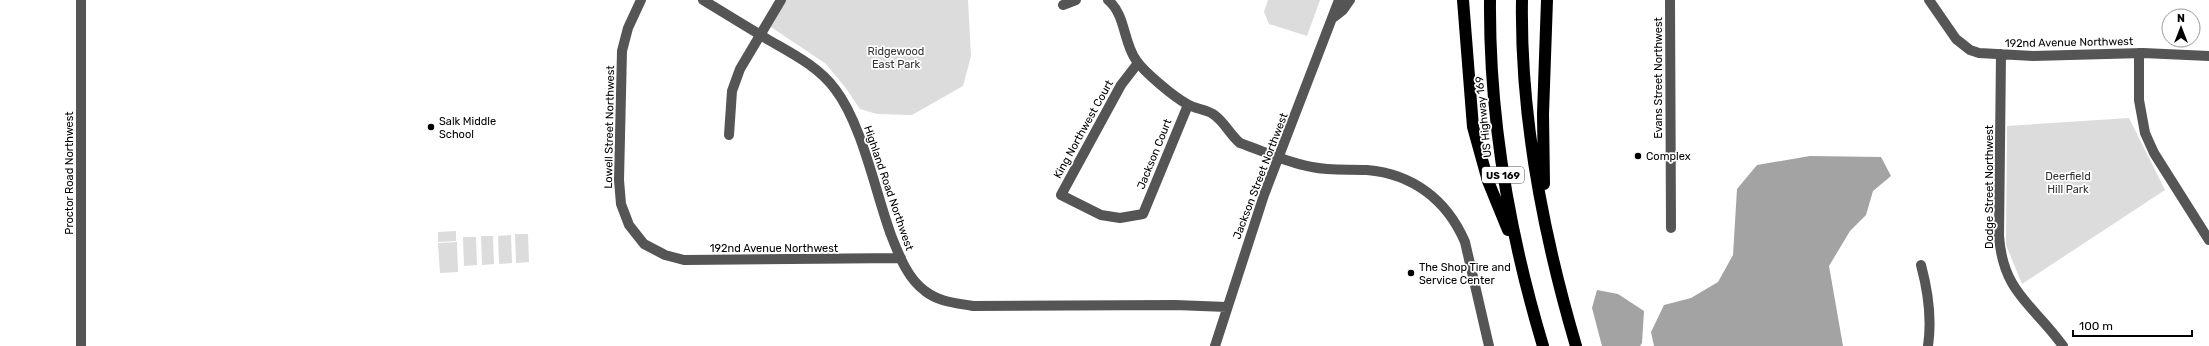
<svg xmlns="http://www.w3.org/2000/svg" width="2209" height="346" font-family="Rubik,sans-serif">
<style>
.green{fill:#dcdcdc}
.water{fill:#a3a3a3}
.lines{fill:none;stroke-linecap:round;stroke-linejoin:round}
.minor{stroke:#555;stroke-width:10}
.highway{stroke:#000;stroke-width:12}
.poi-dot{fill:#000;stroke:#fff;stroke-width:1.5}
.labels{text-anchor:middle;stroke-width:3.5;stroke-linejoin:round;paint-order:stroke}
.shield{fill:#fff;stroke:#4c4c4c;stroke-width:1}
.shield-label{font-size:10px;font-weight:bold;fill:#000}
.street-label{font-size:11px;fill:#000;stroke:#fff}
.park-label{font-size:11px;fill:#333;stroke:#fff}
.poi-label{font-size:11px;fill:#000;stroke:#fff;text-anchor:start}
</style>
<rect width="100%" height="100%" fill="#fff"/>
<path class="green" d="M786,0H968L971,56L963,86L912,115L877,114L860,109L845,87L826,64L771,27Z
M1268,0H1320L1307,36L1269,24L1264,12Z
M2129,118L2165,190L2022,284L2006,245L2007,126Z
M456,231V241L438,242V232Z
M515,234H528L529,262L516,263Z
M511,235L512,263L499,264L498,236Z
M481,236H493L494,264L482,265Z
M463,237H476L477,265L464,266Z
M457,242L458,272L440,273L438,243Z"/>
<path class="water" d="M1810,156L1881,157L1891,176L1873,191L1866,215L1850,231L1829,266L1843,346H1654L1651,332L1664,305L1691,298L1718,282L1733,255L1737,189L1757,165Z
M1597,290L1618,294L1644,311L1642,343L1640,346H1602L1592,308Z"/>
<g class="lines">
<path class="minor" d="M641,0L628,28L622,51L619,180L621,204L629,225L644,244L665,255L684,260L901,258
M703,0C724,13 746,26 767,39C791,53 818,66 835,89C862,124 875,191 891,235C899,255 907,278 925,291C939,302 956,303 973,306L1175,305L1227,307
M1108,0C1126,15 1123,42 1136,60C1144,72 1174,97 1187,104C1195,109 1205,109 1213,114C1224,121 1230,135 1240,143C1263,151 1288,163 1312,167C1330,171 1349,169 1367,170C1413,174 1447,200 1465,242L1489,346
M1670,0L1671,228
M1929,0L1956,39L1970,50L1979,53L2033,56L2143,53L2209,56
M1063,5L1076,0
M1334,17L1343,10L1350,0
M2139,53V100L2145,133L2154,153L2209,240
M2001,54L1999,236C2003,293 2033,304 2063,346
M1138,63L1121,85L1061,195L1101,215L1120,218L1143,214L1188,105
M729,135L732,91L740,69L781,0
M1921,265C1928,291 1932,319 1928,346
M81,346V0
M1215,346L1264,195L1339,0"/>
<path class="highway" d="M1463,0L1473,127L1488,181L1508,230
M1490,0C1489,118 1509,233 1543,346
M1522,0C1520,117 1543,234 1576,346
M1544,184L1543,114L1547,0"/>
</g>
<g class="poi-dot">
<circle cx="431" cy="127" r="4"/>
<circle cx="1638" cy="156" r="4"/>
<circle cx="1411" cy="273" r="4"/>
</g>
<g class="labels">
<rect class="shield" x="1482" y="167" width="42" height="16" rx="3"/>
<g class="shield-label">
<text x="1503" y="179">US 169</text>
</g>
<g class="street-label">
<text transform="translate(2069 42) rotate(-1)" y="4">192nd Avenue Northwest</text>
<text transform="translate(1658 78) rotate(-90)" y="4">Evans Street Northwest</text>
<text transform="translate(1483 117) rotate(-96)" y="4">US Highway 169</text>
<text transform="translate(609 127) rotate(-89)" y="4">Lowell Street Northwest</text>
<text transform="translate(1083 129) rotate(-61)" y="4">King Northwest Court</text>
<text transform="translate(1154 154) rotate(-68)" y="4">Jackson Court</text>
<text transform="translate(69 173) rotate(-90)" y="4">Proctor Road Northwest</text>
<text transform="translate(1260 176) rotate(-69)" y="4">Jackson Street Northwest</text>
<text transform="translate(1989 187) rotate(-90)" y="4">Dodge Street Northwest</text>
<text transform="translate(889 188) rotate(71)" y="4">Highland Road Northwest</text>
<text x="774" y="252">192nd Avenue Northwest</text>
</g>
<g class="park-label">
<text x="896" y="55">Ridgewood<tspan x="896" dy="13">East Park</tspan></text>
<text x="2068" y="180">Deerfield<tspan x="2068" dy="13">Hill Park</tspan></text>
</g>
<g class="poi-label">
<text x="439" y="125">Salk Middle<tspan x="439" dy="13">School</tspan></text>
<text x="1646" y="160">Complex</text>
<text x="1419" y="271">The Shop Tire and<tspan x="1419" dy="13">Service Center</tspan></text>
</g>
</g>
<g transform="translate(2181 28)"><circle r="19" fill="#ffffff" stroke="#999999"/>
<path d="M0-3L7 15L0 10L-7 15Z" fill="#000000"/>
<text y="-6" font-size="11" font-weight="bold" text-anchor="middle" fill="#000000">N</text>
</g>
<path d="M2073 330v6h119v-6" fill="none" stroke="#000000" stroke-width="2"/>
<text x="2079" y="330" font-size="12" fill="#000000" stroke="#ffffff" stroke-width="3" paint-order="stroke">100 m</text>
</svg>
